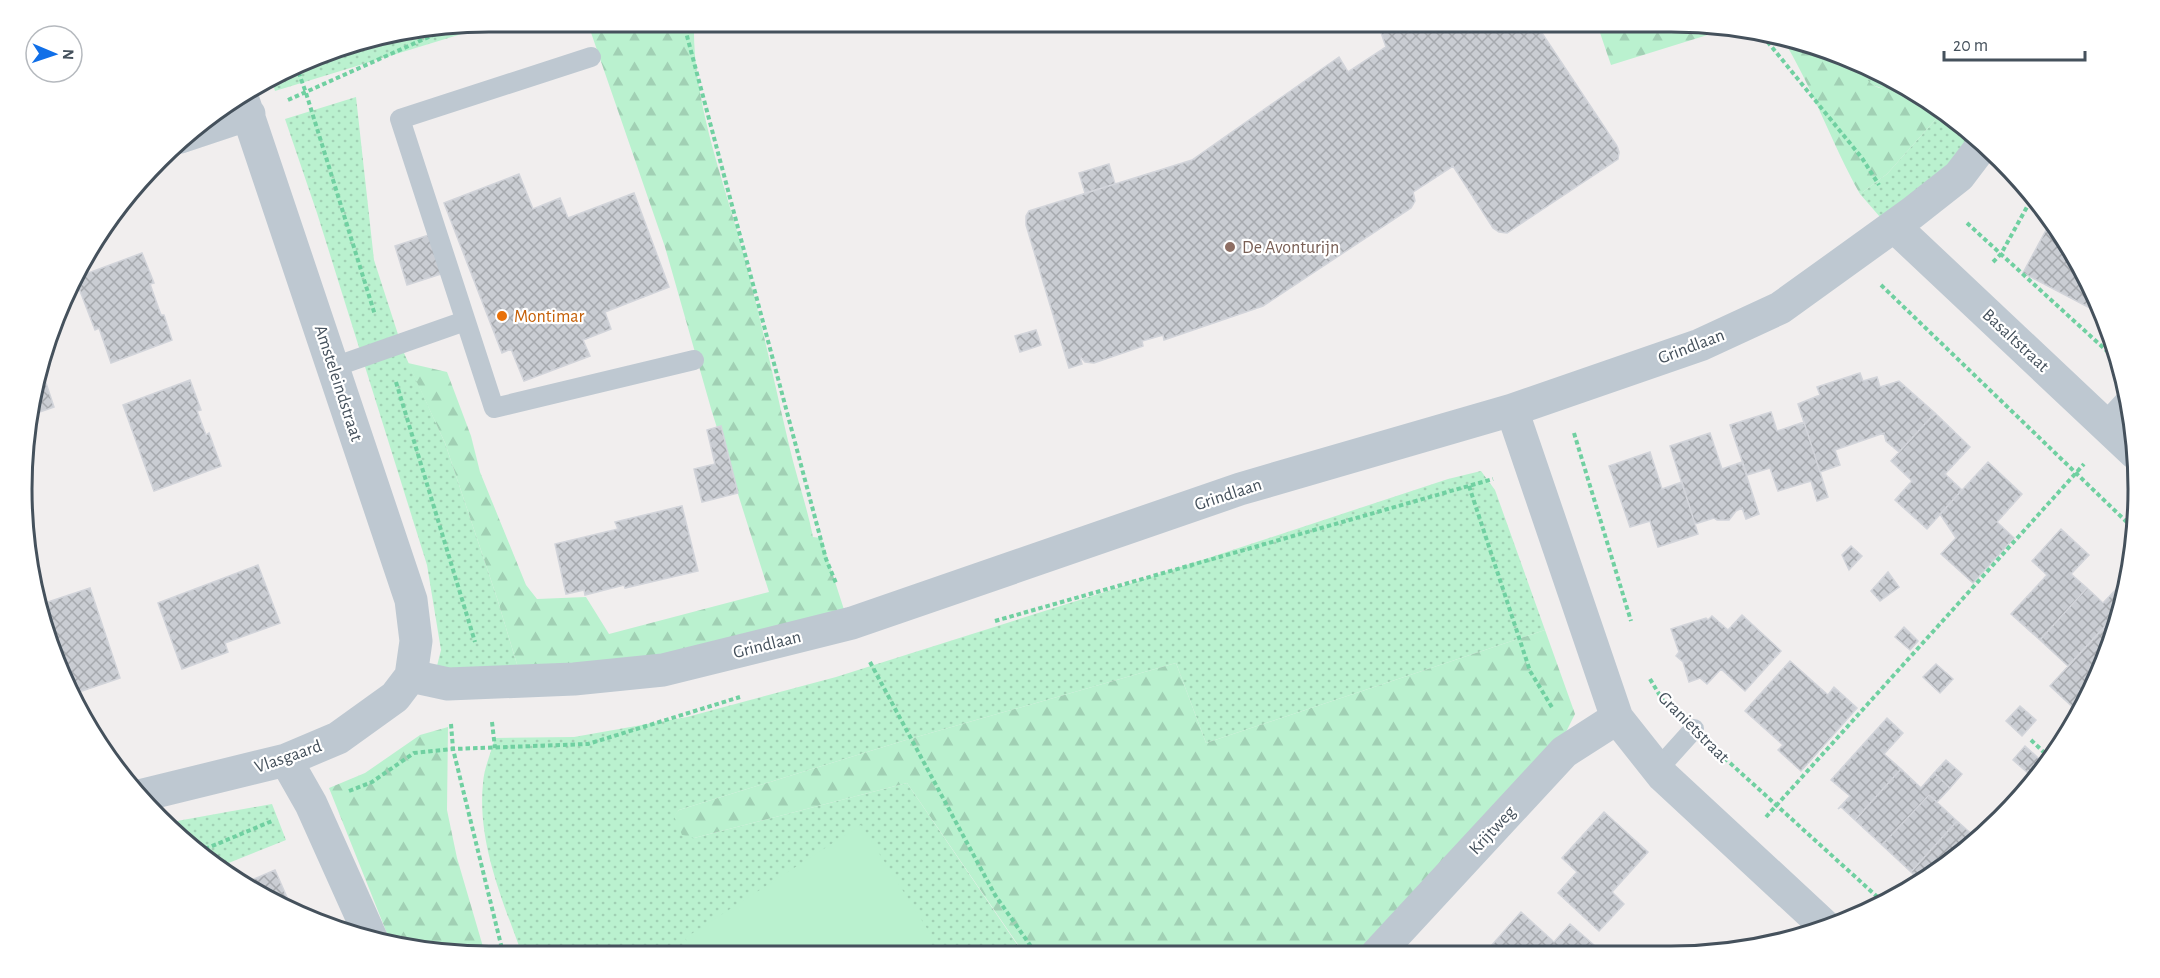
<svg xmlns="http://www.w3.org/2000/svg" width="2160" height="978" font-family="'Alegreya Sans',sans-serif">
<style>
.grass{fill:url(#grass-dots)}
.forest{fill:url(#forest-firs)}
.park{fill:#baf1cf}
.building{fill:url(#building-cross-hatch);stroke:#d2d4da;stroke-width:1.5}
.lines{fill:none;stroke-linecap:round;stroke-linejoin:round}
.path{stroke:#70d0a1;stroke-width:4;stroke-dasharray:4.5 3;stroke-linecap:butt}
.service{stroke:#bec8d1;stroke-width:20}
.minor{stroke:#bec8d1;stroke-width:33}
.education-dot{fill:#8d6e63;stroke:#fff;stroke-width:2}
.food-dot{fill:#e8710a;stroke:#fff;stroke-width:2}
.labels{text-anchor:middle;stroke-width:4.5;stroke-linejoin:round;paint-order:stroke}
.education-label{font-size:18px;fill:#785e54;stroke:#fff;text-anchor:start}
.food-label{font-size:18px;fill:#c56008;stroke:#fff;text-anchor:start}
.street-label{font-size:18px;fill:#45515c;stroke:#fff}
.rim{fill:none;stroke:#45515c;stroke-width:3}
</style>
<defs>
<pattern id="grass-dots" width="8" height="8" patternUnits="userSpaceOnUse" patternTransform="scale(1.5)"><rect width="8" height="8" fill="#baf1cf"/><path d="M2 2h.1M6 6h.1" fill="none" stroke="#a1d0b4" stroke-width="1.8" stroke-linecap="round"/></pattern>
<pattern id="forest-firs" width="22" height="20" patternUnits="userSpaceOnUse" patternTransform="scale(1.5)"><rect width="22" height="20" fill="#baf1cf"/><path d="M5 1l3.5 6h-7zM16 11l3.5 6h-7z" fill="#a1d0b4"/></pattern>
<pattern id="building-cross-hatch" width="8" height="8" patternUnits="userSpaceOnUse" patternTransform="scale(1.5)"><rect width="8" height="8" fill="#cacdd3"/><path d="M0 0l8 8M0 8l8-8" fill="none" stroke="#a6a9ae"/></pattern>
</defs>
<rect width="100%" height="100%" fill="#f1eeee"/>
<path class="grass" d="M489,21H504L275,91L271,77L338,46Z
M1843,55L1850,57L1907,87L1889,91L1870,84Z
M356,97L374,260L404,353L445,443L497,598L519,671L436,670L441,650L427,565L317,213L285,119Z
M1944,110L1982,142L1887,225L1860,194L1887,174Z
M1481,471L1495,490L1545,630L1206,743L1176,663L906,740L679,810L675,816L694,838L907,783L1023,953L1020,955L523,957C503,901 477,843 483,783C484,768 491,753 495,738L574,737L687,717L836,677L1111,590L1448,479Z
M272,804L286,840L221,866L181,841L166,823Z"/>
<path class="forest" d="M587,21H694C692,95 719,167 739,238C758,306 773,376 789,445C796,476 807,506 813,537L821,538L847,619L741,647L519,671L497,598L445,443L408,363L447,372L471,436L480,472L526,585L537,599L586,597L609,634L769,592L712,412L665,247Z
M1596,21H1671L1729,27L1730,28L1611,65Z
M1781,36C1794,40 1836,49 1844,56C1870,74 1865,97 1907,87L1931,100L1944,110L1887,174L1860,194C1831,142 1812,86 1781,36Z
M1545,630L1575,714L1561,742L1370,954L1020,955L1023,952L907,783L694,838L682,835L674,816L679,810L906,740L1176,663L1206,743Z
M448,727L447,810L457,858L486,957L392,946L329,788L365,773L420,735Z"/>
<path class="park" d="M861,825L935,941L913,956H697L685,938Z"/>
<path class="building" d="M1377,21H1534L1617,146L1619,152L1618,159L1507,233L1499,232L1493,228L1453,166L1413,192L1415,201L1411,208L1263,306L1164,340L1163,335L1142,341L1143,346L1094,363L1085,362L1079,355L1082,364L1069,368L1026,225V216L1029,211L1192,160L1339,57L1348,72L1386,47Z
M1109,164L1115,184L1085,193L1079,173Z
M519,174L533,209L560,198L568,218L634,193L669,287L605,312L611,329L583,340L590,356L524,381L511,349L502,353L444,203Z
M2052,219L2060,229L2103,310L2105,316L2023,273Z
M432,234L444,273L407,285L395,246Z
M142,253L154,283L150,284L161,315H164L172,340L111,363L99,328L95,330L75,278Z
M1036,330L1041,345L1020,352L1015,336Z
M1860,373L1863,381L1877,377L1880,387L1899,381L1935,413L1899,452L1886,441L1884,433L1835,450L1840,465L1820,472L1798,404L1820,395L1817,387Z
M44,377L54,407L34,414L30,398L37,379Z
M190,380L201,410L197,411L206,435L209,433L221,466L154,491L123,405Z
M1771,412L1777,431L1804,422L1828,497L1817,501L1811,481L1778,491L1770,468L1747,475L1730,425Z
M1935,413L1970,447L1945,474L1962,490L1927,529L1895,500L1912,481L1891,461Z
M721,426L738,493L702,502L694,469L715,464L707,430Z
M1710,433L1722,469L1742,462L1759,514L1746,519L1742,508L1736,511L1729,520H1717L1714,518L1695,524L1670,446Z
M1650,452L1662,489L1682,482L1698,534L1658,547L1650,521L1630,527L1609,466Z
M1988,462L2022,494L1997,522L2014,538L1973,583L1941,554L1956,538L1940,514Z
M682,506L698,571L625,588L624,585L585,595L584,590L566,594L555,544L618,529L615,522Z
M2061,529L2089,555L2071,574L2087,588L2040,640L2011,614L2047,575L2032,561Z
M1851,546L1862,556L1849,570L1842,555Z
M258,565L280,623L225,643L228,652L182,669L158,603Z
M1888,572L1899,587L1880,601L1871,591Z
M2121,584L2127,590L2121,609L2068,666L2040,640L2087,588L2103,603Z
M90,588L120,678L73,694L39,605Z
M2121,609L2104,668L2078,712L2050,686Z
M1742,615L1781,651L1745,691L1721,669L1707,684L1700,678L1689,682L1683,662L1676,656L1679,652L1671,629L1706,618L1708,620L1712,616L1728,630Z
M1904,627L1918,641L1910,650L1895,637Z
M1790,661L1828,695L1834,687L1857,708L1801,771L1778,750L1783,745L1745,711Z
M1936,664L1953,679L1940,693L1923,677Z
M2020,706L2036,720L2022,736L2006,721Z
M1887,718L1903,733L1884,754L1901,769L1855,820L1841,807L1838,809L1850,796L1831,780Z
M2025,746L2047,766L2036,780L2013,760Z
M1946,760L1962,774L1950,788L1934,773Z
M1901,769L1921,788L1934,773L1950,788L1937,802L1929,795L1882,845L1855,820Z
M1929,795L1957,821L1911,872L1882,845Z
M1604,812L1648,852L1612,892L1624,904L1599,931L1558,893L1577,872L1562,858Z
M1993,817L1996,820L1956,860L1920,881L1911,872L1957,821L1975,837Z
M275,870L293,911L247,882Z
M1521,912L1554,942L1570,924L1603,953L1484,954Z"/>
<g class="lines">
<path class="path" d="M683,21L826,559L836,583
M1758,30L1862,158L1879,185
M296,65L306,93L375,315
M288,100L433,35L467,25
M1967,223L2120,363
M1993,262L2001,254L2033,196
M1881,285L2135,530
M396,382L475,642
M1574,433L1631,621
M1469,486L1530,671L1553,709
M995,621L1493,479
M870,662L995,895L1037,955
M1650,679L1662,699L1670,707
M492,722L495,748
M451,724L453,749L504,957
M2031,740L2051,759
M1719,753L1883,902
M349,791L372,782L414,753L453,749L588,744L740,697
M1766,817L2084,464
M198,852L272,821"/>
<path class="service" d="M591,57L400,119L494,408L694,360
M334,367L465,321
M2104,423L2129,396
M1658,769L1694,729"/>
<path class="minor" d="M180,137L249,114
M1895,227L2135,453
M1512,410L1617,718L1663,776L1827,928
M411,676L448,684L574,679L663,670L852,623L1240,489L1512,410L1700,345L1780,308L1912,213L1959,176L1984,143
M286,760L311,804L372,940
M143,795L286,760L338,738L395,697L411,676L416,641L411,600L241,94
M1377,954L1564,752L1617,718"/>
</g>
<circle class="education-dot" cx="1230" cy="247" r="6"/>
<circle class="food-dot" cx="502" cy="316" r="6"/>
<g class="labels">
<g class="education-label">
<text x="1242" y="253">De Avonturijn</text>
</g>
<g class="food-label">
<text x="514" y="322">Montimar</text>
</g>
<g class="street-label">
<text transform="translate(2016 340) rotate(43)" y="6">Basaltstraat</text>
<text transform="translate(1691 346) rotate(-21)" y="6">Grindlaan</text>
<text transform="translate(339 383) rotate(72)" y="6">Amsteleindstraat</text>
<text transform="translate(1228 494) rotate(-18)" y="6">Grindlaan</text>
<text transform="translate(767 644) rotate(-14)" y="6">Grindlaan</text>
<text transform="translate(1694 727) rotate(45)" y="6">Granietstraat</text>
<text transform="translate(288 756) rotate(-19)" y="6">Vlasgaard</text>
<text transform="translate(1492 830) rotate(-47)" y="6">Krijtweg</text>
</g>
</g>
<path d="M0 0H2160V978H0ZM489 32H1671A457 457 0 0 1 2128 489V489A457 457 0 0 1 1671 946H489A457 457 0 0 1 32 489V489A457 457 0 0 1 489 32Z" fill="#fff" fill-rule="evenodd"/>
<path class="rim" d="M489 32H1671A457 457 0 0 1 2128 489V489A457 457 0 0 1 1671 946H489A457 457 0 0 1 32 489V489A457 457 0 0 1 489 32Z"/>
<g transform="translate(54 54) rotate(92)"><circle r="28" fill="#ffffff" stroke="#b5b9be" stroke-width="1.5"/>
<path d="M0-4.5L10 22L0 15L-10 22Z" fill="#106fe8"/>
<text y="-9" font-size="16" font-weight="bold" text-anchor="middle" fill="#45515c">N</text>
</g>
<path d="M1944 51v9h141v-9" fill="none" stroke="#45515c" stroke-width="3"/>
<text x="1953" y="51" font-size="18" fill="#45515c" stroke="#ffffff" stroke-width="4.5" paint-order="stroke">20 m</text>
</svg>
